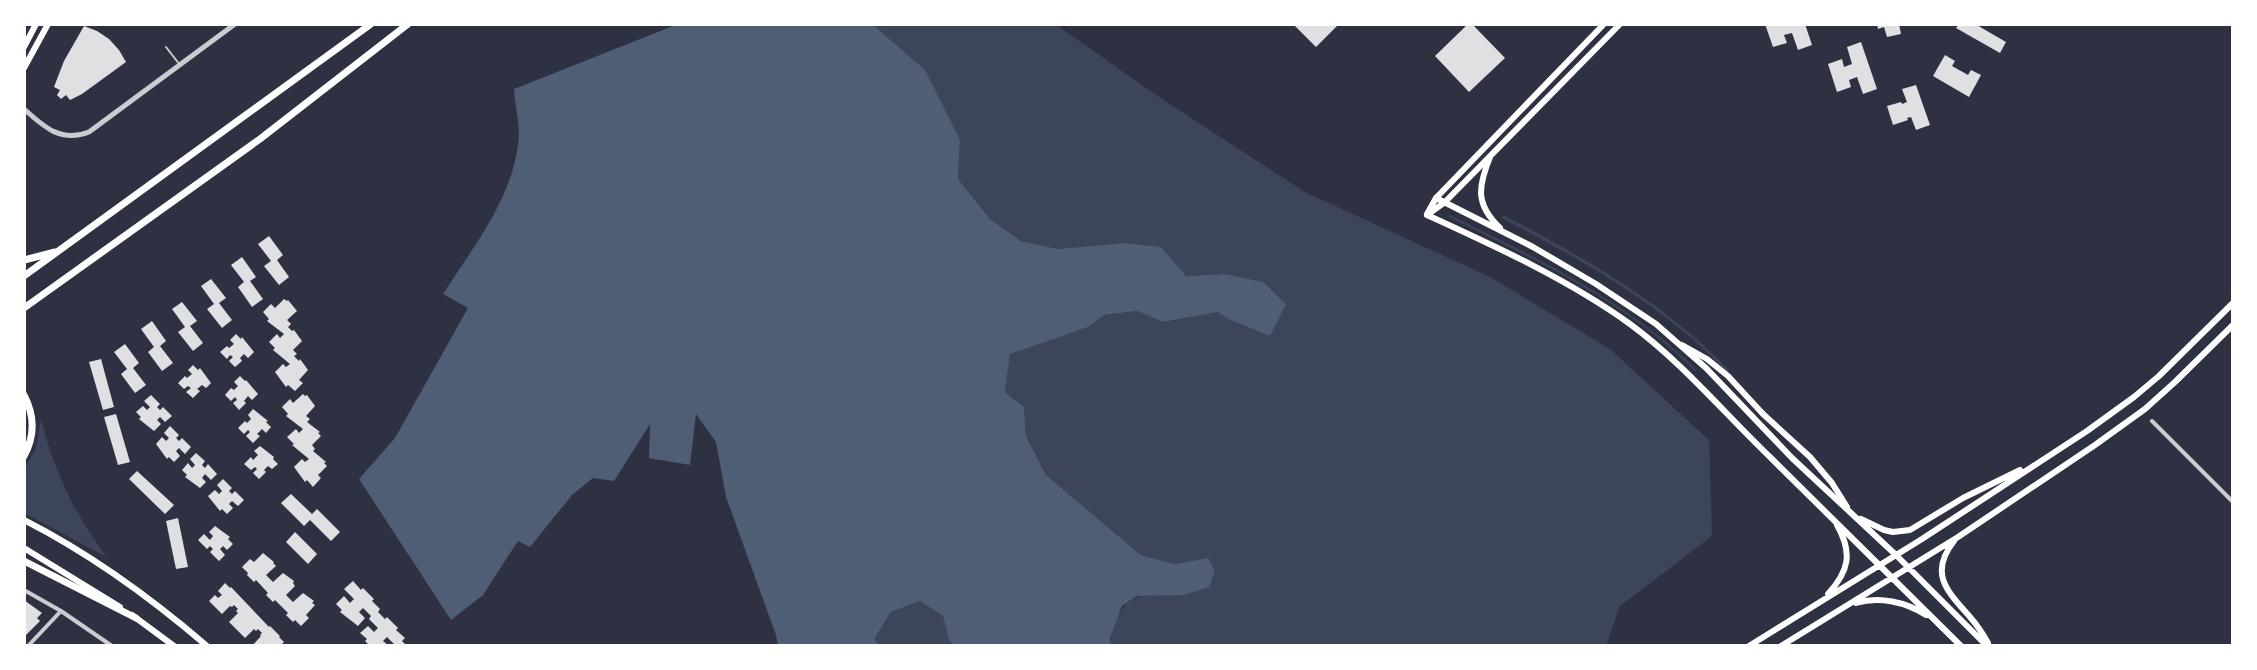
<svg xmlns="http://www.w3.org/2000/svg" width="2257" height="670" font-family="'PT Serif',serif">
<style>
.green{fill:#3c4559}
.water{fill:#4f5d75}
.building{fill:#e0e0e3}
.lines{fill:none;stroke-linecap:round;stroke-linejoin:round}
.service{stroke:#caccd0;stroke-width:2}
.minor{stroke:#caccd0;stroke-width:4}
.tertiary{stroke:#caccd0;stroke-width:5}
.secondary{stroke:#fff;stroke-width:6}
.primary{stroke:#fff;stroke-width:6}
.trunk{stroke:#fff;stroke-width:7}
.motorway{stroke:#fff;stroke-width:7}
</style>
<rect width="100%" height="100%" fill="#2d3142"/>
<path class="green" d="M872,24H1055L1162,99L1305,192L1490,277L1610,349L1709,440L1712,536L1620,606L1606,646H1111C1109,636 1113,630 1116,621C1130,587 1153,595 1184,595L1208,558L1175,564L1141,555L1046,475L1026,436L1024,407L1005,392L1010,353L1088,327L1104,315L1137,311L1163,322L1218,312L1228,319L1270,336L1224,274L1186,276L1123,243L1058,249L1021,241L990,219L958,179L960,140Z
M1450,215C1537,258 1627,301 1696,369L1695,371C1627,302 1535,260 1449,217Z
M1503,215C1584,257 1666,304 1729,370L1727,372C1665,306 1581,260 1502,218Z
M41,419C54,471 75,515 107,557L24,513V469L36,448Z
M920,601L943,616L949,640L954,646H878L875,639L891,612Z"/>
<path class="water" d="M678,24H872L925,70L960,140L958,179L990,219L1021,241L1058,249L1123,243L1161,247L1186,276L1224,274L1263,282L1286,304L1270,336L1228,319L1218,312L1163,322L1137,311L1104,315L1088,327L1010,354L1005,392L1024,407L1026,436L1046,475L1141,555L1175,564L1208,558L1215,571L1209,587L1184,595L1137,596L1122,606L1110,638L1111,646H954L949,640L943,616L920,601L891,612L875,638L878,646H778L776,635L726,497L716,442L696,414L690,465L649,458L650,424L614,481L593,478L572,495L530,547L518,541L483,595L451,620L359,479L395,438L468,308L443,294C472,249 511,200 518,145C521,128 515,107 514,89Z"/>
<path class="building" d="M1293,24H1339L1316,47Z
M1468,24H1472L1505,58L1469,92L1435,56Z
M1765,24H1805L1812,45L1798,50L1792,33L1784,35L1787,43L1773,47Z
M1877,24H1899L1901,34L1887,37L1884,27L1878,29Z
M1959,24H1975L2006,42L2000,53L1956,28Z
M84,26L97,31L109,39L119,50L126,62L82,94L70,100L66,95L61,99L57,95L60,90L54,87L64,61Z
M1861,42L1877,89L1863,94L1857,77L1849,80L1851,87L1837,92L1828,64L1842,59L1844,67L1852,64L1847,47Z
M1945,55L1955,61L1952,66L1968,75L1971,70L1981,75L1969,97L1933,76Z
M1916,85L1930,125L1916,130L1911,117L1907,118L1908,120L1893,125L1887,106L1901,102L1902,104L1907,102L1902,89Z
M269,236L283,255L277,260L289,277L279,285L264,266L271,261L258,244Z
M242,257L256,277L250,281L263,299L252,307L238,287L244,282L231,265Z
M211,279L226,298L219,303L232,320L222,328L207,309L214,304L201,286Z
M284,299L287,301L288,300L297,311L287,320L291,324L288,327L292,331L294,330L302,341L293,350L297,354L294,356L299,361L300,359L308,370L299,380L303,383L295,391L288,385L286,387L275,372L283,364L286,367L290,364L273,350L275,348L269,342L277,334L280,338L284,334L267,321L269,319L263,312L271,304L275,308Z
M182,302L197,321L190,326L203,343L193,351L178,332L185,327L172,309Z
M152,321L166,341L160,346L173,363L162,371L148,352L154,347L141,329Z
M236,334L241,339L242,337L254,352L248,358L244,354L240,358L242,361L235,367L229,361L233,357L230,355L227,359L220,352L227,346L229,348L234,344L230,340Z
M125,344L139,363L133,368L146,385L135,393L121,374L127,369L114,352Z
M101,359L114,407L103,410L89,362Z
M193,365L198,370L200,368L211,383L206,388L202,385L197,389L200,391L193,398L186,392L191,388L188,386L184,389L178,383L185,376L187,378L192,374L188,370Z
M240,376L245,381L246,380L258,394L252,400L248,396L244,401L246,403L239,410L233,403L237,400L235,397L231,401L225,395L231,388L234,390L238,386L234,382Z
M303,394L305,396L307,395L315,406L306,416L310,419L307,422L320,432L318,433L321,436L312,445L315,449L313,451L326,462L324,463L327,466L318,475L321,478L313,487L307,480L305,482L294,467L302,459L305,462L309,459L292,445L294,444L287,437L296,429L299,433L303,429L286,416L288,414L282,407L290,399L293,403Z
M151,395L160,404L157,407L160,410L163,407L172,416L165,422L160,417L157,420L161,424L154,431L139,419L141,417L136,412L143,406L147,410L150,407L144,401Z
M253,409L268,421L266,422L271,427L266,433L262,429L257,434L260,436L253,443L246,436L250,432L248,430L244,434L238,428L245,421L247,423L251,419L248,415Z
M116,414L130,462L118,465L104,417Z
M170,426L179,435L176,438L179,441L182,438L191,447L185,454L179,448L176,451L180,456L174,462L169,457L167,459L156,444L162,437L166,441L169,438L164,433Z
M260,446L274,457L273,459L278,464L272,469L268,466L264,470L266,472L259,479L253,473L257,469L255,467L251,470L244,464L251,457L253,460L258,455L254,451Z
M196,453L205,461L202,465L205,468L208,464L217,474L211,480L205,474L202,478L206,482L200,488L185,477L187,475L182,470L188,463L192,468L195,465L190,459Z
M137,471L174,505L165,514L129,479Z
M223,479L232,488L229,491L232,494L235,491L244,500L238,506L232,501L229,504L233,508L227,514L222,509L220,511L208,496L215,490L219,494L222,491L217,485Z
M291,494L312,514L317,509L340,532L331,541L310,520L304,526L281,503Z
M178,518L188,567L176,569L166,521Z
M215,526L230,537L228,539L233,544L227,550L223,546L220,549L225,555L219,561L210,552L213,549L210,546L207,549L198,540L204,534L210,540L213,536L209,532Z
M295,532L317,554L308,564L286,542Z
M263,553L274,562L273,563L276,566L266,575L273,582L283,573L294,581L293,583L295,586L286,595L293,602L303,593L314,601L312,603L315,605L306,615L309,618L301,626L295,620L293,622L286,615L288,613L275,600L273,602L266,595L268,593L256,580L254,582L247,575L248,573L242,567L250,559L254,562Z
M353,581L361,590L363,588L374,599L372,601L380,609L378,612L385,619L387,617L398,628L396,630L405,638L402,641L407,646H396L387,637L383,641L389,646H370L365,641L367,639L360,633L368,626L374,632L378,628L369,619L371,616L363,608L359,612L365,618L358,626L340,612L342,610L336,604L344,596L350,603L354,599L344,589Z
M225,583L230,588L231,587L269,627L270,626L280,636L279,637L284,642L280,646H252L261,636L260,635L262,633L258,629L256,631L254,629L245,638L229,622L238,613L236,611L238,609L234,605L232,607L230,606L222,614L209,601L215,595L218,598L222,595L218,591Z
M24,600L42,613L37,618L40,621L24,637Z"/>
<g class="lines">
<path class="service" d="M166,47L180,65"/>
<path class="minor" d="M2152,421L2233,502
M24,590L61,611L112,646
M28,646L61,611"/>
<path class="tertiary" d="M24,109C44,127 61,143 89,132L235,24"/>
<path class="secondary" d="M1427,214L1436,198L1604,24
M1427,215L1445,202L1620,24
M1682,345L1707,359L1728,376L1763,414L1810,457L1832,483L1847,507"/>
<path class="primary" d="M24,47L36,24
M24,68L48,24
M1490,157C1478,187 1475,204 1500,228
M1436,198L1533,247L1596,284L1656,324L1706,368L1792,458L1896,555L1987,646
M1427,215C1495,246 1569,280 1630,324C1683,363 1724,413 1771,458C1834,521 1898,583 1961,646
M1861,519L1884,530L1893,532L1910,530L1963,498L2020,470
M24,520C91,554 150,597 207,646
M1954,541C1928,574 1948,592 1970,617C1977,625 1983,634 1988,643
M24,548L120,607
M1828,594C1849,571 1853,553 1837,525
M1856,603C1879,596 1906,602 1926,615
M132,615L174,646
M1749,646L1922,539L2087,431L2134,397L2159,376L2233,303
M1781,646L1958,537L2095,445L2145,409L2175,382L2233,325"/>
<path class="trunk" d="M24,395C35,416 35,436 24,456
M24,561L136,618"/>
<path class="motorway" d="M24,260L55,252
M24,276L371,24
M24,308L260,139L408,24"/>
</g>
<rect width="2257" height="670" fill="none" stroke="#ffffff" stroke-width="52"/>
</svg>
